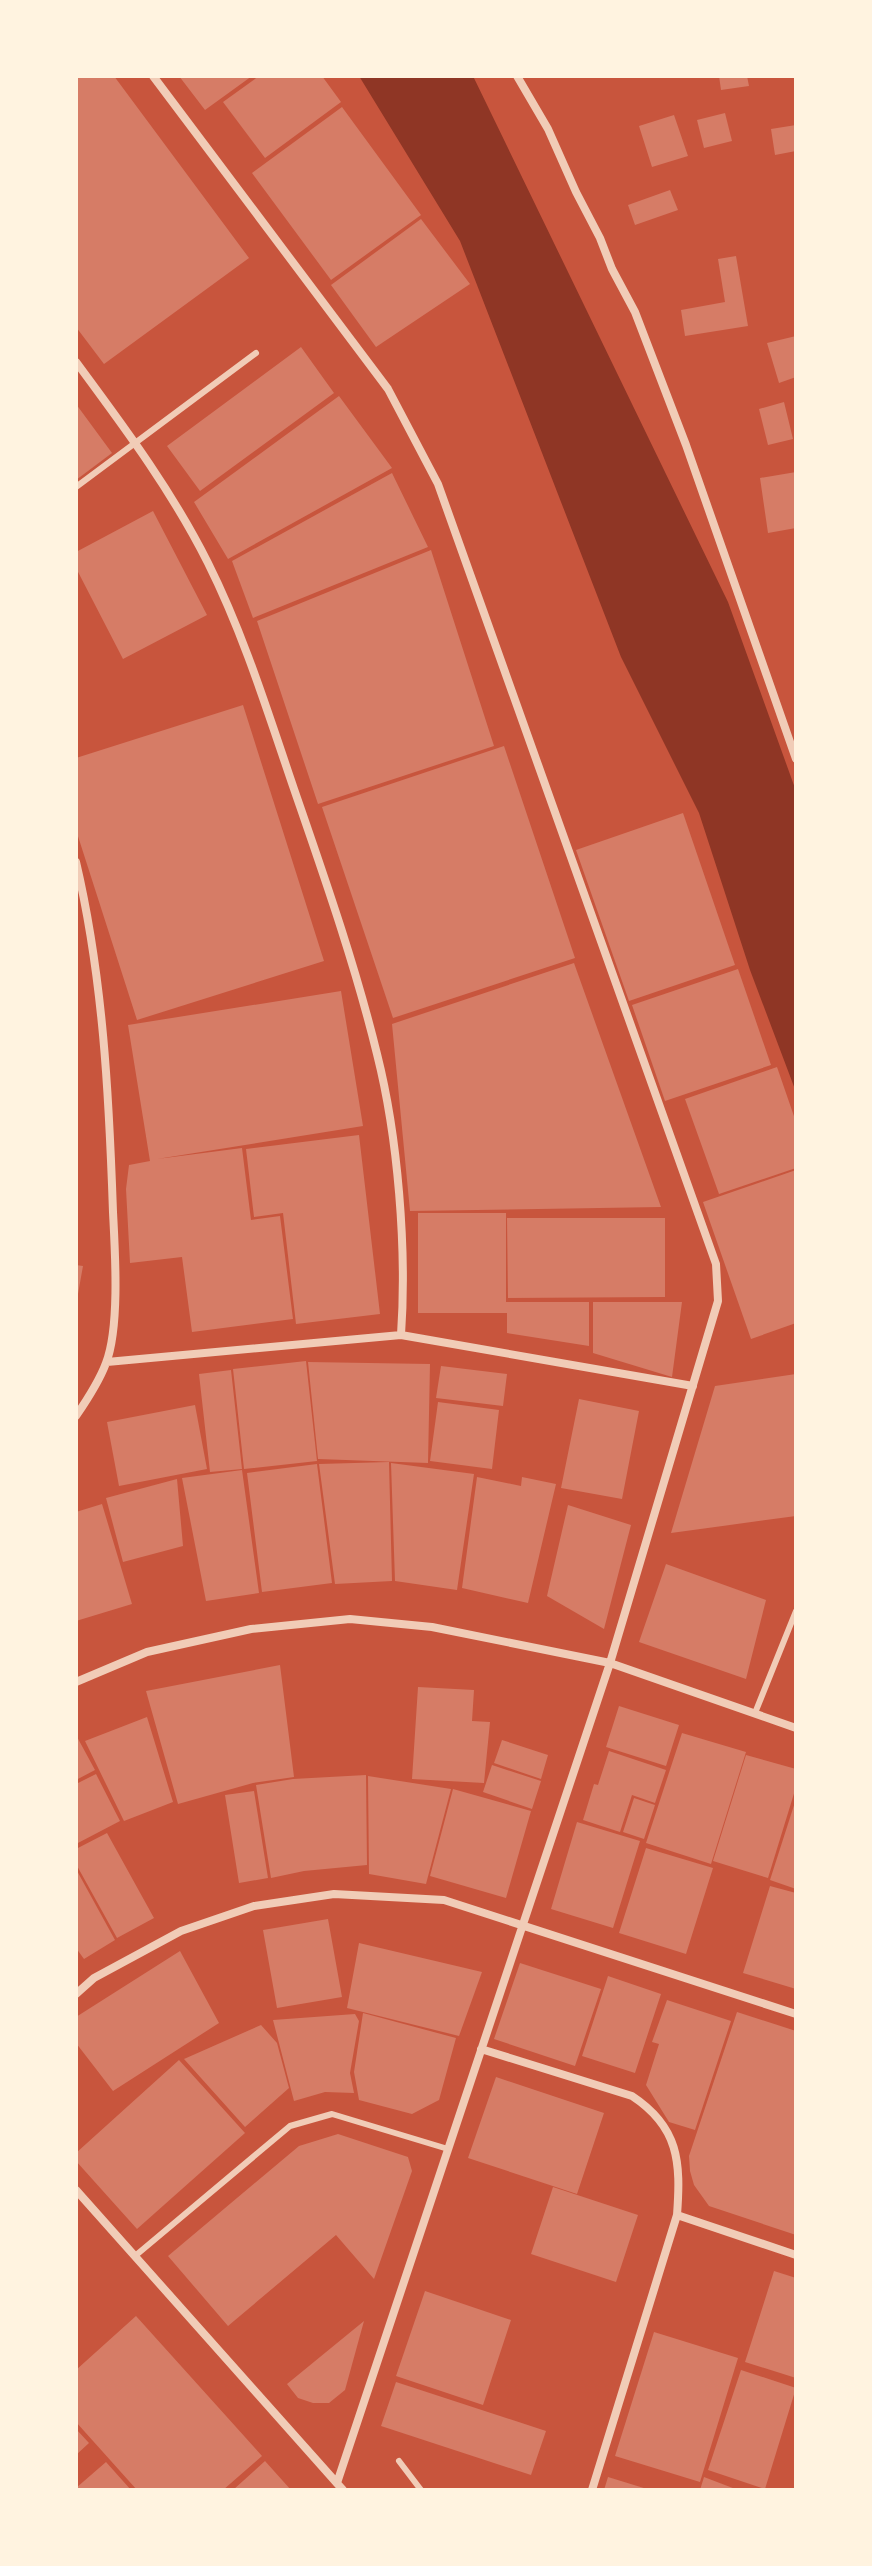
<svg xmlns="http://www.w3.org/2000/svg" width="872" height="2566" font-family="Overpass,sans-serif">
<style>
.water{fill:#8f3625}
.building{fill:#d67c66}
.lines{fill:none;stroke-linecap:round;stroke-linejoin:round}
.service{stroke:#f1ccb7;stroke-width:6}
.minor{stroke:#f1ccb7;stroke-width:8}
</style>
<rect width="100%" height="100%" fill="#c8553d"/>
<path class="water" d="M359,76H473L728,602L796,791V1092L750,970L699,813L621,657L460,241Z"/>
<path class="building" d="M76,76H114L249,258L104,364L76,327Z
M179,76H252L205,110Z
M259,76H322L341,102L265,158L223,102Z
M719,76H747L749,86L721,90Z
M342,107L421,215L331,280L252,173Z
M725,113L732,141L704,148L697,120Z
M674,115L688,156L652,167L639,126Z
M796,125V151L775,155L771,129Z
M670,190L678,210L635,225L628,205Z
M421,219L470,284L376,347L331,285Z
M736,256L748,326L685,336L681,310L725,302L718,259Z
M796,336V377L779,383L767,343Z
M301,347L334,393L200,491L167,446Z
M339,396L392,468L228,559L194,502Z
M784,402L793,439L768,445L759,409Z
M76,404L112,453L76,480Z
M796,472V528L768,533L760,478Z
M392,473L428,547L253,618L232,561Z
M153,511L207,615L123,659L76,568V552Z
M431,550L494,746L318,804L257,621Z
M243,705L324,961L137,1020L76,830V758Z
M504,746L575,958L393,1018L322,807Z
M683,813L735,965L629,1001L576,850Z
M574,963L661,1207L410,1211L392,1024Z
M738,969L771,1065L665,1101L632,1005Z
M341,991L363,1126L157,1159L242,1148L251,1220L280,1216L293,1319L192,1332L182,1257L130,1263L126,1189L129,1165L150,1161L128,1025Z
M777,1067L796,1122V1168L719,1194L685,1099Z
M359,1135L380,1314L296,1324L283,1213L254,1217L246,1149Z
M796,1170V1323L751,1339L703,1202Z
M418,1213H506V1302H589V1346L507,1333V1313H418Z
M507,1218H665V1297L508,1298Z
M76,1265L83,1266L78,1294H76Z
M593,1302H682L672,1377L593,1353Z
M306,1361L317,1461L244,1469L233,1369Z
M308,1362L430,1364L428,1463L318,1459Z
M441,1366L507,1374L503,1406L436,1398Z
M231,1370L242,1469L210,1472L199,1374Z
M796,1374V1516L671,1533L715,1386Z
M579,1399L639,1411L622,1499L561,1488Z
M438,1402L499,1410L492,1469L430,1461Z
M195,1405L207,1469L119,1486L107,1422Z
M389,1462L392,1581L335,1584L319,1464Z
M391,1463L474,1474L457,1590L395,1581Z
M317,1464L332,1583L262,1592L247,1473Z
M242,1470L259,1593L206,1601L182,1478Z
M477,1477L521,1486L522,1477L556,1484L528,1603L462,1588Z
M177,1479L183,1546L123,1562L106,1498Z
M102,1504L132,1604L76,1621V1512Z
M568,1505L631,1525L604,1629L547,1596Z
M666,1564L766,1600L746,1679L639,1642Z
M280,1665L294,1777L253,1783L178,1804L146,1691Z
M418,1687L474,1690L472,1721L490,1722L484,1783L412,1779Z
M619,1706L679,1725L666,1766L606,1747Z
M147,1717L173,1802L124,1821L85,1741Z
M682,1733L746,1752L711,1864L646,1843Z
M76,1735L95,1770L76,1780Z
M502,1740L548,1755L541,1779L494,1763Z
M609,1751L666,1770L655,1803L632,1795L620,1832L583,1820L594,1784L598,1785Z
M746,1755L796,1769V1787L768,1878L713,1861Z
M492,1765L541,1781L532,1809L483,1792Z
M96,1774L120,1821L76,1844V1784Z
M366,1775L367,1865L304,1871L271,1878L256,1785L293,1779Z
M368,1776L451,1789L426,1884L369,1874Z
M453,1789L531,1811L506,1898L430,1876Z
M254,1791L268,1878L239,1883L225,1795Z
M634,1798L655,1805L644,1839L623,1832Z
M796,1799V1889L770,1880Z
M577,1822L640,1841L613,1928L551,1909Z
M107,1833L154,1918L117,1938L76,1864V1849Z
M646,1848L713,1868L686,1954L619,1933Z
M76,1869L115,1940L84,1959L76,1948Z
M770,1886L796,1893V1989L743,1973Z
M328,1919L342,1997L277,2008L263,1930Z
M359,1943L482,1972L459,2036L347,2008Z
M180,1951L219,2023L113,2091L76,2043V2017Z
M520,1963L601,1989L575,2066L494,2039Z
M608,1976L661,1994L635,2073L582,2056Z
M667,2000L731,2021L695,2130L669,2122L646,2085L659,2044L652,2042Z
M737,2012L796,2031V2235L709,2206L694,2185L690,2171L689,2156Z
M363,2013L456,2038L439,2100L412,2114L359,2100L354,2072Z
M355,2014L359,2021L350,2073L354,2093L325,2092L294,2101L273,2020Z
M261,2025L277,2043L289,2088L245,2127L184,2059Z
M179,2060L245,2133L137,2229L76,2161V2153Z
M496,2077L604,2113L577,2194L468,2158Z
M338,2134L408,2157L412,2171L374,2279L336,2235L228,2326L168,2256L299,2146Z
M553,2187L638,2215L616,2282L531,2254Z
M774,2271L796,2278V2378L745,2362Z
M425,2291L511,2320L483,2405L396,2376Z
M136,2316L262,2456L223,2490H137L76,2422V2370Z
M364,2321L345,2390L329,2403H313L298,2398L287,2384Z
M654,2332L738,2358L700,2482L615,2456Z
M741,2370L796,2388L765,2489L708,2470Z
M396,2382L546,2431L531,2475L381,2426Z
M76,2429L89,2443L76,2455Z
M265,2461L291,2490H233Z
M106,2462L131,2490H76V2488Z
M608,2477L647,2489V2490H604Z
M704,2477L738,2490H700Z"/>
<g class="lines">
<path class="service" d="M76,487L256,353
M755,1713L796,1611
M135,2256L290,2126L332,2114L448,2149
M399,2461L421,2490"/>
<path class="minor" d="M153,76L388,389L438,484L716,1264L718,1301L610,1663L337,2483
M517,76L548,129L576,192L600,238L612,269L635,312L686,445L796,759
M76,362C124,427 172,491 208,563C244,635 268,713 294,789C324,876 355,964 377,1054C398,1137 407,1249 401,1335
M76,862C103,977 109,1095 113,1212C115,1251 120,1327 106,1363C99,1382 87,1400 76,1416
M107,1362L401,1335L693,1386
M76,1682L147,1652L251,1629L350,1619L432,1627L610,1663L796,1728
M76,1994L94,1978L181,1931L254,1906L334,1894L444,1900L796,2014
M481,2049L632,2096C679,2127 681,2162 677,2215L592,2490
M76,2190L343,2490
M677,2215L796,2255"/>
</g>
<rect width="872" height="2566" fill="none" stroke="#fff3e0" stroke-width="156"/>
</svg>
